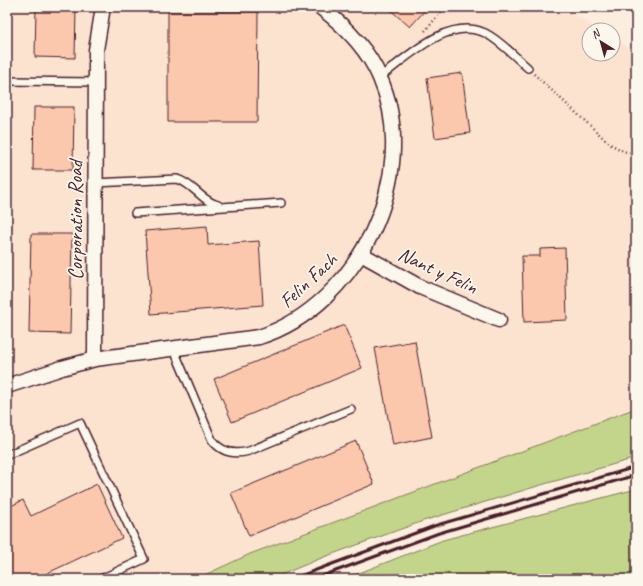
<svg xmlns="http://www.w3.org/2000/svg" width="643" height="586" font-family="Caveat,sans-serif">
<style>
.built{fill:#fbe3d0}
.green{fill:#c2d58a;stroke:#867a5a}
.building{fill:#fcc8ad;stroke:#4a1f2b}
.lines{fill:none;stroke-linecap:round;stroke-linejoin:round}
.lane-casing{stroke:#4a1f2b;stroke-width:10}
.street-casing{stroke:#4a1f2b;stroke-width:17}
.path{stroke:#4a1f2b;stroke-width:2.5;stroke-dasharray:1 3;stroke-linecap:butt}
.lane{stroke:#fbf7ec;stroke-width:7}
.street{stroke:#fbf7ec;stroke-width:14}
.rail{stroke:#4a1f2b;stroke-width:3}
.labels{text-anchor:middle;stroke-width:3.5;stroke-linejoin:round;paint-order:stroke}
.street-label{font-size:20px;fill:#4a1f2b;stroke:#fbf7ec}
</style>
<rect width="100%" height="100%" fill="#fbeedf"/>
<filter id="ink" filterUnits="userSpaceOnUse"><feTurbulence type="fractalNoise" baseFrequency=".025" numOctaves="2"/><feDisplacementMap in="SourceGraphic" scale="8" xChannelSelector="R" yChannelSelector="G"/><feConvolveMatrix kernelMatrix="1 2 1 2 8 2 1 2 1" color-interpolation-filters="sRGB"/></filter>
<g filter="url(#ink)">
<path class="built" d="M7,7H562L599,30H589V54H613V38L635,52L636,408L250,554L196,579H7Z"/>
<path class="green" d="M636,408V458L541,485L426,520L324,557L271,579H196L250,554Z
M636,489V579H344L443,540Z"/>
<path class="building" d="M36,7H76L75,58L35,57Z
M387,7H428L410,27Z
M168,12H258L257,122H168Z
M462,73L470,133L435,138L427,78Z
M34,107H74L73,170H33Z
M207,226L208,245L259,241L263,305L151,314L145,231Z
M31,234H72L70,334L29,333Z
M565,248L567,320L524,322L522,256H540V249Z
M344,325L362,368L232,422L214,379Z
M415,341L432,437L393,445L375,348Z
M356,441L374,484L249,536L231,493Z
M97,484L122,538L35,579H7V508L23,500L31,516Z"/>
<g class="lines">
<defs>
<path id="lane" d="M380,77C408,57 448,16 485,33C501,41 515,57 528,68
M7,81L96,82
M95,183L177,179C194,184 201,201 218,205
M135,213L281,203
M174,350L212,440C221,452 234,455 249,451L351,409
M7,455L80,423L144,559L101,579"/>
<path id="street" d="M361,254L420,287L499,320
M95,359L96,50L103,7
M7,386L62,368L95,359L259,337C358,306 422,174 380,78C368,49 345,26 320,7"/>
</defs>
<use href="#lane" class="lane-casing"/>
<use href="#street" class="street-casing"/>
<path class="path" d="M425,31L445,7
M534,74L610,144L623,151L636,155"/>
<use href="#lane" class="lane"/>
<use href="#street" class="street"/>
<path class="rail" d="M292,579L437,525L636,467
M314,579L439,533L636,475"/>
</g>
</g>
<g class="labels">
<g class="street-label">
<text transform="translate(75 220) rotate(-90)" y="7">Corporation Road</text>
<text transform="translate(438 270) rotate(25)" y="7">Nant y Felin</text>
<text transform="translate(308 280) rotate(-43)" y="7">Felin Fach</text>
</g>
</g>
<rect width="643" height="586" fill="none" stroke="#fbf7ec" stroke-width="24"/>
<rect x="12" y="12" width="619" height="562" fill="none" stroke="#4a1f2b" stroke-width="1.5" filter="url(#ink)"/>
<g transform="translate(601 42) rotate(323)"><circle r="19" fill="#fbf7ec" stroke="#b4a19f"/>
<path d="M0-3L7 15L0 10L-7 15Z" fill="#4a1f2b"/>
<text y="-6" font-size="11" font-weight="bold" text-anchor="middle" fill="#4a1f2b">N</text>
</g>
</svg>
